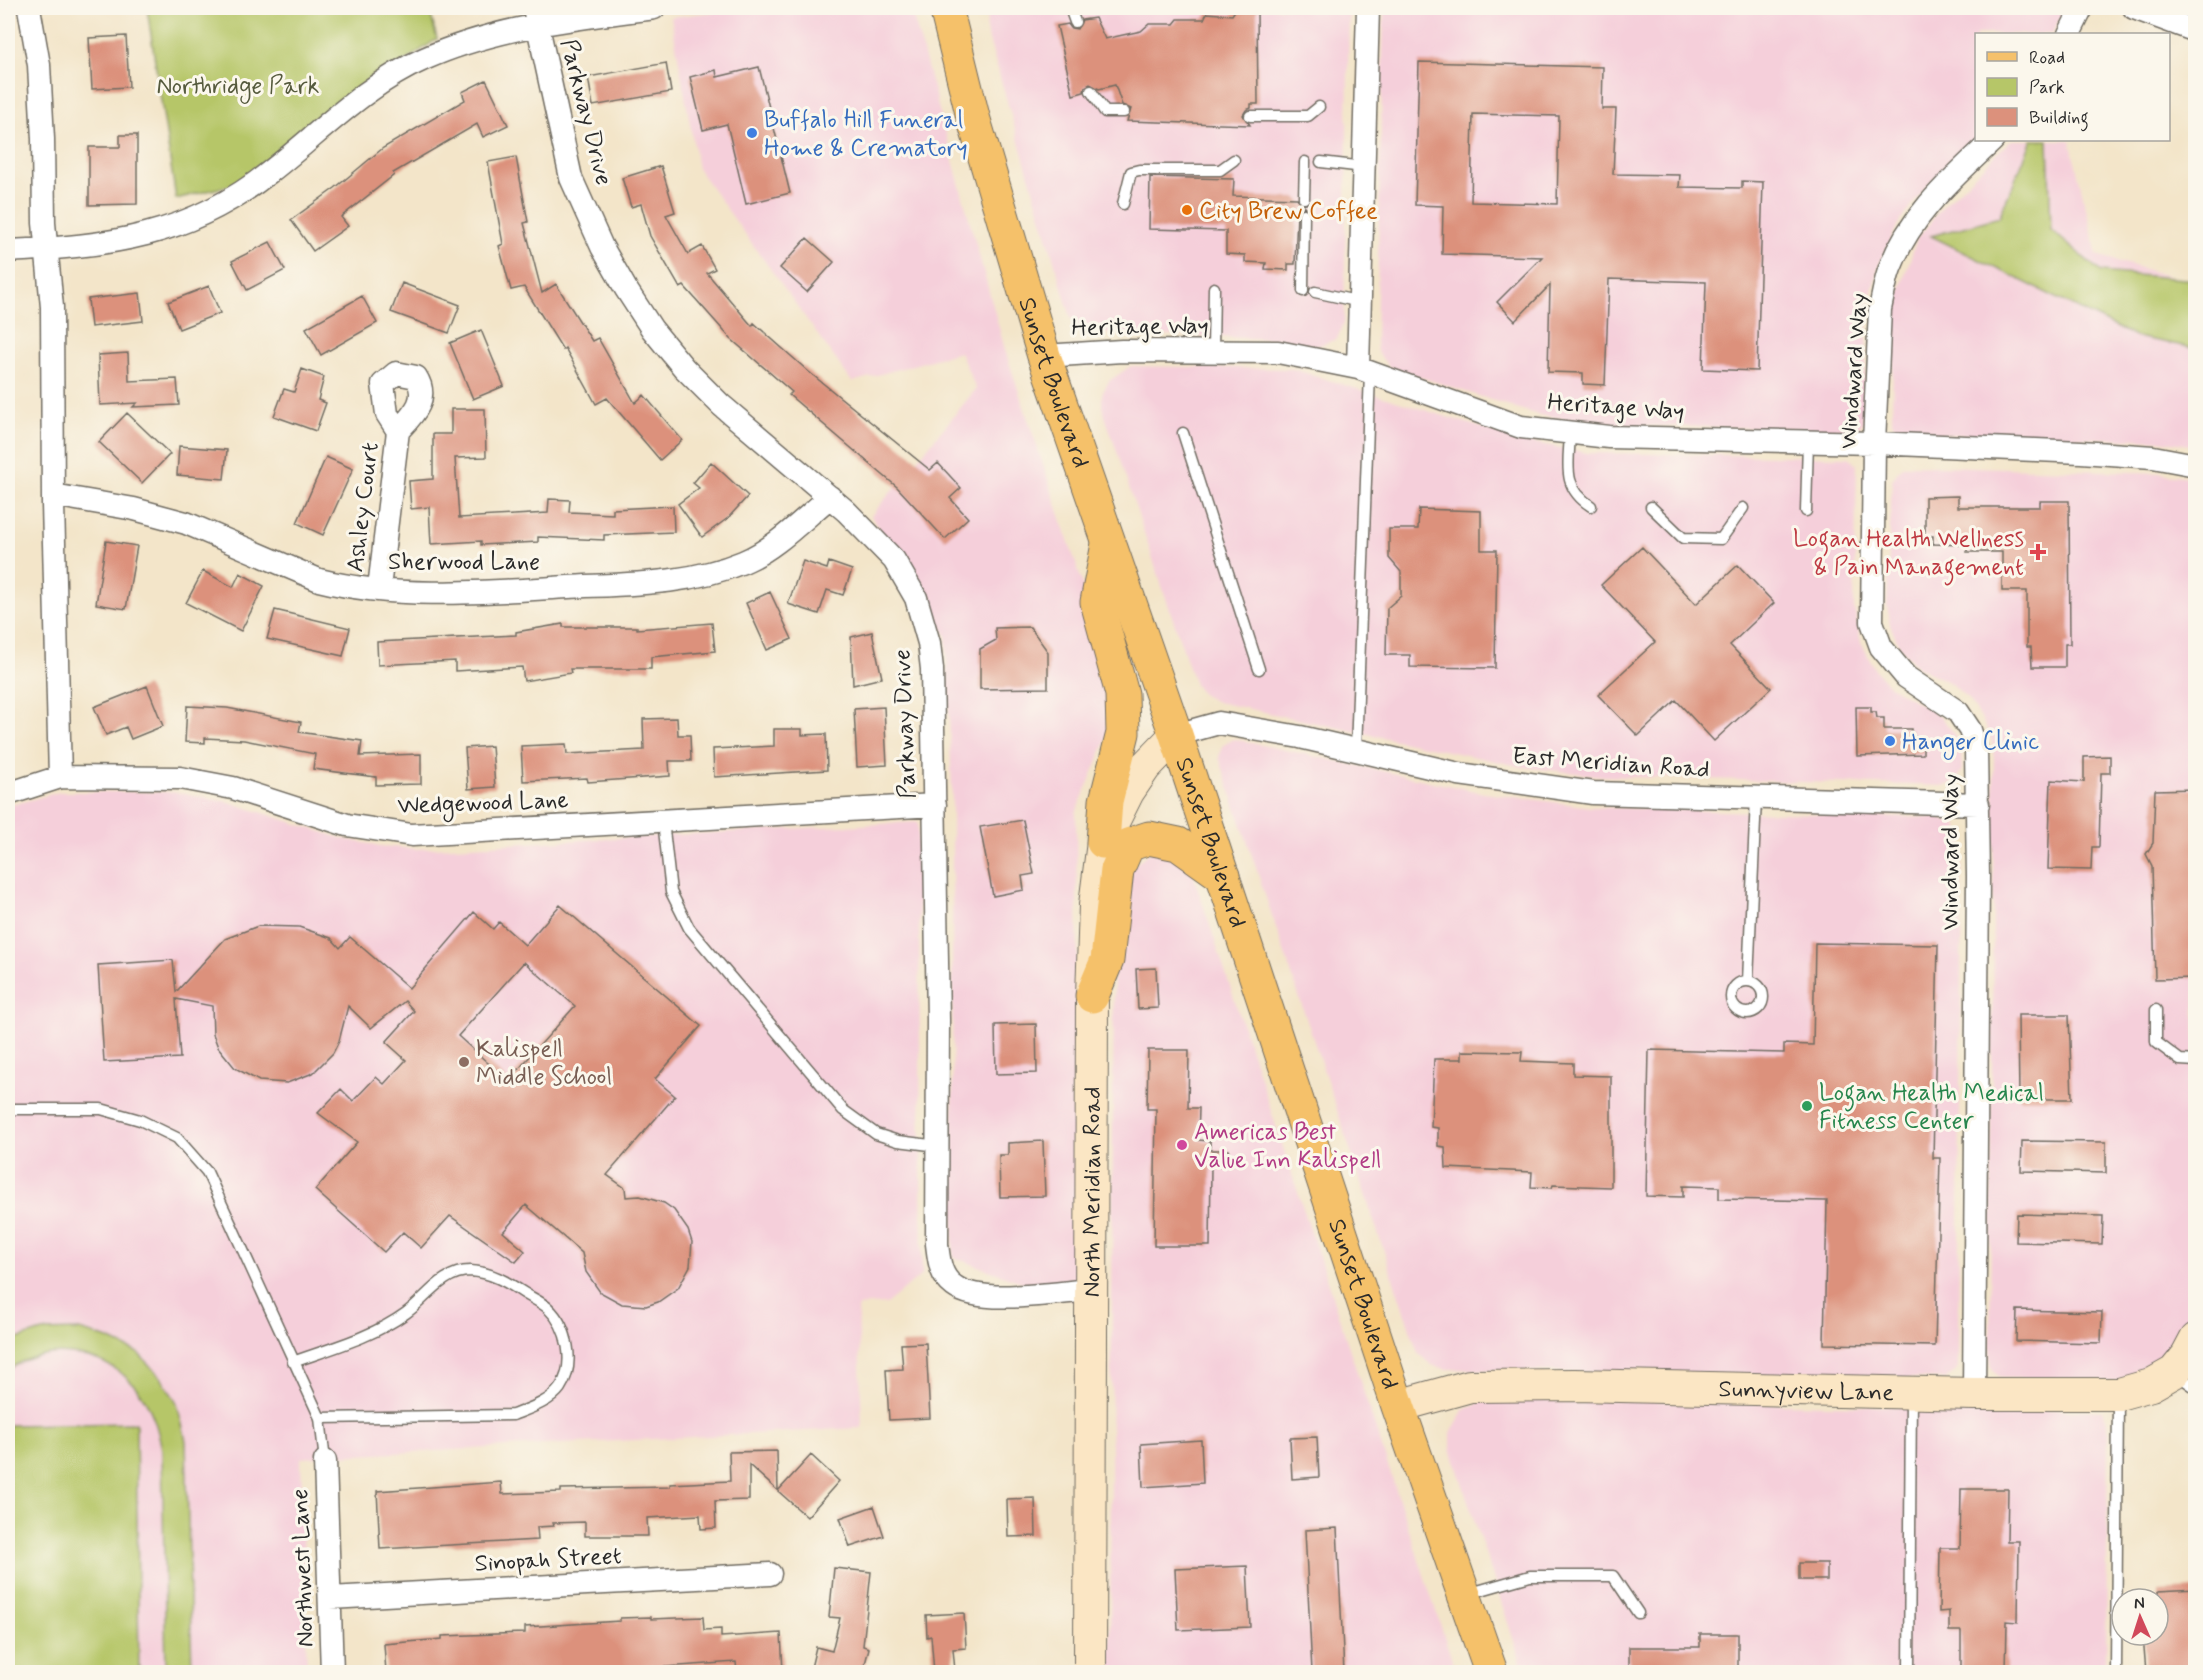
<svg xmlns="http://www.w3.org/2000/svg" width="2203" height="1680" font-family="Mynerve,sans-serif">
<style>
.built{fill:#f5cfda}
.green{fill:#b6c668;stroke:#70784a;stroke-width:1.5}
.building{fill:#dc917c;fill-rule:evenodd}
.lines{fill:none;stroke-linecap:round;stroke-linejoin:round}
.lane-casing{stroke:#716c62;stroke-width:13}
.street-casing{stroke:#716c62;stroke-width:25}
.secondary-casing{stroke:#716c62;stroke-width:34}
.primary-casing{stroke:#716c62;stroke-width:35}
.lane{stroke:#fff;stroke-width:10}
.street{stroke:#fff;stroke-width:22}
.secondary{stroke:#fbe6c4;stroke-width:32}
.primary{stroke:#f5c16b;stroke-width:33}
.shop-dot{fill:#3f7fe0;stroke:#fbf7ec;stroke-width:2}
.food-dot{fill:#e8710a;stroke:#fbf7ec;stroke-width:2}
.health-dot{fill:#e0444e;stroke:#fbf7ec;stroke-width:2}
.education-dot{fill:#8d6e63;stroke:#fbf7ec;stroke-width:2}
.leisure-dot{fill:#2e9e5b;stroke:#fbf7ec;stroke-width:2}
.hotel-dot{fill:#d1479c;stroke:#fbf7ec;stroke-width:2}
.labels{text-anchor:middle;stroke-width:6;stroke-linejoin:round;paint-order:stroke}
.park-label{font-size:24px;fill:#555a3d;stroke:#fbf7ec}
.street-label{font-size:24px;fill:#2b2b2b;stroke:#fbf7ec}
.shop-label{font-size:24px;fill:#366cbe;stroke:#fbf7ec;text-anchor:start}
.food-label{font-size:24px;fill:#c56008;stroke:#fbf7ec;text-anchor:start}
.health-label{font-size:24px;fill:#be3a42;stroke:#fbf7ec;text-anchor:end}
.education-label{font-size:24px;fill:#785e54;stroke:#fbf7ec;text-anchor:start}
.leisure-label{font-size:24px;fill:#27864d;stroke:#fbf7ec;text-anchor:start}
.hotel-label{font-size:24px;fill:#b23c85;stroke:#fbf7ec;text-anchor:start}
</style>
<rect width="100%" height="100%" fill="#fbf7ec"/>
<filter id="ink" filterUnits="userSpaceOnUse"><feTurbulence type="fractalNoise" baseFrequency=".0167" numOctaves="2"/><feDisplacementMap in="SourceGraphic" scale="12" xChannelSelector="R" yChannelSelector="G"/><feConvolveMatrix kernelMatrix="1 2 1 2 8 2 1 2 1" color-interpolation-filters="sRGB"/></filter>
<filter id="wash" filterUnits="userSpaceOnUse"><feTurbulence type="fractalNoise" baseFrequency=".008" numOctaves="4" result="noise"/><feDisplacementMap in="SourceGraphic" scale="24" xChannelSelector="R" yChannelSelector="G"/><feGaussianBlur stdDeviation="1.35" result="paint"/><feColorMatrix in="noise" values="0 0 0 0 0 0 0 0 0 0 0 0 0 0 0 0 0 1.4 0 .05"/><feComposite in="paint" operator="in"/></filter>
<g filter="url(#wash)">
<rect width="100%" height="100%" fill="#f3e5c9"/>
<path class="built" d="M748,8H911L1006,353L1122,702L1076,813L1082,1304L953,1257L952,791L946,635L871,516L976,389L960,352L852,382L698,169L671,17Z
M988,8H1349L1344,323L1337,339L1317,346L1279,339L1089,333L1079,327L1071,318L986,30Z
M1384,8H2065L2052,34H1976V138L1925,188L1898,224L1878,267L1868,308L1863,422L1856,430L1612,425L1538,415L1389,367L1377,352L1376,342Z
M2011,140H2070L2097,255L2195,284V446L2159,440L1907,433L1895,429L1892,421L1894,308L1917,239L1944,205Z
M1131,366L1293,369L1524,441L1588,453L1849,457L1857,465L1854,608L1861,642L1876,671L1890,686L1940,716L1953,732L1961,751L1962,770L1956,781L1945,786L1602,776L1523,767L1217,702L1203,695L1195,685L1102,407V394L1109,381Z
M1911,465L2160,473L2195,478V1295L2182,1335L2172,1351L2149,1369L2117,1381L2002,1378L1995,1373L1990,1365L1994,758L1992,741L1985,725L1971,702L1952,684L1918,667L1900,648L1890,625L1887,605L1892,480L1902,466Z
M1234,739L1484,793L1591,807L1941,818L1957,824L1962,839L1958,1367L1953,1374L1946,1379L1446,1369L1431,1365L1418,1353L1219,757L1222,746Z
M60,792H175L229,802L344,839L380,846L416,849L918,822L922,1275L886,1304L858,1306L862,1428L301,1458L307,1672H8V806Z
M1153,850L1189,862L1456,1672H1110L1114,956L1123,874Z
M1508,1398L2102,1411L2108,1423L2106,1672H1524L1451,1449V1433L1463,1411L1483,1400Z"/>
<path class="green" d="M147,8H429L437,39L311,126L247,181L176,199Z
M2032,140H2048L2051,230L2101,272L2195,280V348L2136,337L1931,236L1999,217Z
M79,1330L106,1338L138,1353L161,1377L177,1403L186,1441L192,1672H166L162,1450C158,1430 153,1411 141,1394C113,1352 48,1340 8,1370V1342L42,1331Z
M136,1423L139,1672H8V1425Z"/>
<g id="blocks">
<path class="building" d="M1236,9H1257L1258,104H1251V108L1246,110L1243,115L1250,125L1127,121L1131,109L1122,105L1115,85L1099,89L1090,84L1085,87L1084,92L1073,95L1057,26L1068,24L1071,28L1077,29L1082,20L1095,18L1105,39L1141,31L1149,24H1174L1178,19H1204L1207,13L1232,15Z
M126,36L129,87L92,89L89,38Z
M1419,62L1603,67L1602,109H1616L1613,174L1680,175L1679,187L1742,188V181L1763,182L1757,371L1703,369L1706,282L1609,279L1605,385L1583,384V373L1548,372L1550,285L1515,321L1497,302L1542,257L1442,254L1443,206L1415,205ZM1473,114L1559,116L1557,204L1471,202Z
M666,63L671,92L593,106L588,77Z
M759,67L790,193L746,204L727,124L703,130L690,77L716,70L717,77Z
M486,80L508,125L483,137L477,124L393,173L394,175L341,217L348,226L313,251L291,220L335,188L383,148L465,100L462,92Z
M120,135H137V204L89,205V147H120Z
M516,157L528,222L524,223L542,293L556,284L592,341L598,338L635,403L644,395L682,440L660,460L607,398L596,404L565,348L563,350L524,287L511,290L499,246L503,244L488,162Z
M661,166L675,212L666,215L688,254L702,246L715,269L707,273L752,326L754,323L809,372L930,470L938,463L961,488L950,498L968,518L945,539L897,487L789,395L792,392L731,339L684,286L680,288L650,236L641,204L631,207L622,178Z
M1150,177L1234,179L1233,196L1297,198L1303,205L1311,202L1310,210L1304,207L1297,213L1295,264H1288V270L1265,269L1266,263L1245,262V255L1226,254V231L1149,229Z
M807,238L834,262L807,292L780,268Z
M270,242L285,270L247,290L232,261Z
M402,283L460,305L449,333L391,312Z
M209,286L220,313L179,329L168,302Z
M140,293L143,321L91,327L88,299Z
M362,296L377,323L321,355L306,328Z
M481,330L504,386L473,399L450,343Z
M128,353L129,381L177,379L179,405L133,407L137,403L100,405L98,355Z
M302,369L324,377L318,400L326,403L316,431L274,416L284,389L294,392Z
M451,409H485L486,457L455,458L459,518L548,513L549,499L570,500L569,512L613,514V509L673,506L674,532L604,535V540L538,537V542L481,545V541L431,544L429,507L411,509L409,481L433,479V434H451Z
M127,413L170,454L142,483L99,442Z
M179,446L227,450L224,479L177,475Z
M326,457L353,469L323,535L297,523Z
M711,462L748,496L728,518L702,537L678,504L699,488L693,483Z
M1958,496V507H2040V501H2069L2070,644H2065V667H2032L2031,647H2027V591H2002V552H1967V545L1933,544V536H1925V497Z
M1419,509L1481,511V550H1497L1495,668L1410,667V655H1386L1387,608L1401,596V572L1389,558V529H1418Z
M106,541L137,546L126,609L96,604Z
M1642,547L1696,604L1738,565L1774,603L1730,645L1771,688L1714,741L1676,700L1638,736L1598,695L1655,642L1601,585Z
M803,561L827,569L829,562L852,570L843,595L827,590L819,614L788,604Z
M203,571L233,587L240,573L264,586L241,631L186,603Z
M770,592L792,639L767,650L746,603Z
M275,610L350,628L343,656L267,639Z
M712,623L715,651L651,657V669H570L571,673L524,681L522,667L455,671V661L378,665L377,642L516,635V632L563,624V627H637V629Z
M1030,627L1048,652V688L980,689V649L996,640L995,628Z
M872,632L882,678L853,685L851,637Z
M147,686L163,726L131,739L126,727L106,735L94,707Z
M187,706L227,708L301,722L299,732L362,741L360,756L421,754V784L376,785V777L313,769L315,754L244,740L205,738V743L185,742Z
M884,707L887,765L857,767L854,709Z
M1856,707H1871V712H1876L1877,718H1884V729H1911V737H1923V754L1857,756Z
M677,718L678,735H690L691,761H669L670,776L588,782L587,778L523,781L521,746L566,744L567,754L644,750L643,719Z
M774,729H802V735L826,734L827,770L714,777L713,749L774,746Z
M492,746L495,787L468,789L465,748Z
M2110,756V773H2101L2099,847H2092L2091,870L2048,869L2051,780L2084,782V757Z
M2196,789V978L2155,979L2152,866L2146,854L2153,843L2155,790Z
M1023,820L1034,874L1022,876L1024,890L993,896L980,827Z
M560,905L701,1026L655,1079L675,1096L607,1175L625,1188L626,1197L640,1196L664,1203L674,1210L688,1230L692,1242L690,1266L678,1288L658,1302L646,1306L622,1304L600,1292L586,1272L582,1253L526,1205L503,1232L525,1251L516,1262L450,1216L421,1248L403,1232L384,1252L315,1190L357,1142L318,1113L341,1089L353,1101L376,1077L384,1084L406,1060L386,1042L414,1011L405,1001L371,1028L348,1006L339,1041L333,1053L313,1073L287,1083L259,1081L235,1068L218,1047L213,1034L212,1006L176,999L180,1058L104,1062L98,965L173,960L176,992L225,939L258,926L299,927L331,938L340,948L350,937L409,988L474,912L493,929L499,922L525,945ZM524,962L575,1006L508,1081L458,1036Z
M1815,943L1938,945L1933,1158H1940L1935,1346L1824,1344L1827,1201L1719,1199V1187L1683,1186V1197L1646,1196L1649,1050L1784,1053V1044L1813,1045Z
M1156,968L1158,1008L1138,1009L1136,969Z
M2018,1015H2069L2072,1099H2019Z
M1036,1024L1037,1073L996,1074L995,1025Z
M1148,1050H1189L1188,1108H1199L1198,1140L1210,1141V1150H1229V1166H1211L1210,1246H1154L1156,1109H1147Z
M1462,1051L1522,1052L1521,1061L1573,1063V1075L1611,1076V1187L1553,1185L1552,1188L1531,1187L1532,1172L1446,1168L1445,1147L1438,1146V1128L1431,1127L1434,1059H1462Z
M1043,1141L1045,1196L1000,1197L999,1155H1008V1143Z
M2022,1141L2106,1142V1173L2021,1171Z
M2017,1214L2103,1216L2102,1244L2016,1242Z
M2017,1310L2102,1312L2101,1343L2016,1341Z
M926,1343L930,1418L889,1420L886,1370L903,1369L901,1344Z
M1317,1437L1319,1477L1292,1479L1290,1438Z
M1201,1440L1203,1483L1143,1487L1141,1444Z
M777,1451L778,1491L749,1465V1500L715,1501L716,1528L701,1529L700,1515L647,1518L648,1536H585V1522L553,1523L554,1526L537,1527L538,1540L380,1549L377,1491L501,1482L502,1494L561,1492V1489L670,1487V1484L730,1481L729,1452Z
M811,1455L839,1481L807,1517L778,1491Z
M1961,1489H2008L2007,1541H2019L2018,1622L2007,1621L2006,1672H1961V1631H1949V1611L1939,1612L1940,1548H1960Z
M1035,1498L1036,1536L1008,1537L1007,1499Z
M874,1506L884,1536L850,1547L840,1518Z
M1337,1528L1344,1672H1312L1305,1530Z
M1799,1563H1827V1580H1799Z
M1247,1566L1250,1627L1178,1630L1175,1569Z
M834,1568L871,1572L863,1646L869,1648L863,1672H810L816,1647L832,1651L840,1618L829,1617Z
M2196,1589V1672H2146L2143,1635H2158V1591Z
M964,1613L966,1648L953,1649L955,1671L934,1672L931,1636L927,1637L926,1615Z
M651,1617V1619L703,1617L704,1630L721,1629V1637L781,1633L783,1672H737L736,1662L593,1672H386L384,1644L442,1639V1636L525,1633V1627L620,1621V1618Z
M1700,1634H1738V1672H1629V1647H1700Z"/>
</g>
</g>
<g filter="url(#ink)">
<use href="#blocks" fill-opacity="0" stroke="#716c62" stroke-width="1.5"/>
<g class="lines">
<defs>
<path id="lane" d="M1070,8L1075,22
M1091,91L1105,112H1124
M1250,116H1308L1319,107
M1321,162L1364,167
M1304,198L1305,162
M1123,204L1131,172L1139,170H1220L1234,160
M1303,291L1304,214
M1315,292L1361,302
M1213,351L1214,288
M1183,433L1259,669
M1570,433C1569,464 1561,487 1591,506
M1651,507L1683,538L1721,539L1743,508
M1806,511L1808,441
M1356,750L1370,373
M663,821L671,892L689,928L843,1110L876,1134L898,1141L938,1146
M1748,981L1756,798
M1731 997a16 16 0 1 1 32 0a16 16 0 1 1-32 0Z
M2156,1010V1042L2180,1060L2196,1061
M8,1109H101L140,1120L177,1138L207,1172L320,1418L325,1461
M293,1362C332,1348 373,1337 406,1313C426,1299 442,1271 470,1271C491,1272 507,1282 524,1293C532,1298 541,1302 548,1308C568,1327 576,1364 560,1388C550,1402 528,1409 513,1415L320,1418
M2176,1374L2196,1388
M1467,1594L1530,1576H1613L1638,1613
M1909,1672L1911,1394
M2116,1672L2118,1397"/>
<path id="street" d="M29,8L39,65L43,139L44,223L52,307L53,504L60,777
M534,8L571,178L602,247L626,289L652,329L684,368L721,405L846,511L894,560L916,598L929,643L932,669L938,1020L937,1244C939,1260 940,1276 954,1286C980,1306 1058,1292 1091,1290
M2134,8L2196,31
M2069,34L2082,8
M8,251C109,246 189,237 271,171C321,132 365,85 424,59C495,27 578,18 654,8
M1044,356L1122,351L1278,352L1358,368L1521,427L1609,437L1874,443L2081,452L2153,457L2196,465
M1358,368L1368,8
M396,373L416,377C430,399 413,415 398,431L387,414L383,384Z
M53,495L134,509L186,523L319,580C399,600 486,592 568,587C626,584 688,585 743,562C775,549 803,519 830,497
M379,588L398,431
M1176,735L1219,723L1300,737L1459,774L1593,793L1978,804
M8,794L60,777L180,778L233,788L347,825L412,835L935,805
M1974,1394L1978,876L1976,749L1970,730L1958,712L1906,677L1881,647L1872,622L1874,443L1880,309C1883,296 1885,281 1890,268C1910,215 1953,178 1993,140
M325,1461L332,1672
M330,1598L770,1574"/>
<g id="secondary">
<path id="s1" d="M1398,1406L1470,1386L1575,1385L1974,1394H2119L2151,1385L2174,1372L2187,1356L2196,1339"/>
<path id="s2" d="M1090,1672L1092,996L1095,905L1103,842L1128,792L1145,767L1176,735"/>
</g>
<g id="primary">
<path id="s3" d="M946,8L973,117L1044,356L1176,735L1398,1406L1491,1672"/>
<path d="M1103,842L1106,801L1123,733L1122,694L1097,602L1108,544"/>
<path d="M1092,996L1107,960L1117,870L1128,845L1149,838L1178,844L1223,876"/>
</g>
</defs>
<use href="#lane" class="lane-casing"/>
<use href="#street" class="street-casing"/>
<use href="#secondary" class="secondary-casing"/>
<use href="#primary" class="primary-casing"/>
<use href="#lane" class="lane"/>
<use href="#street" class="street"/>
<use href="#secondary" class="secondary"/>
<use href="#primary" class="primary"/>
</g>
</g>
<g class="shop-dot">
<circle cx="752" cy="133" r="6"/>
<circle cx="1890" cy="741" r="6"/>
</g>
<circle class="food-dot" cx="1187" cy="210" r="6"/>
<path class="health-dot" d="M2035 543h6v6h6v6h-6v6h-6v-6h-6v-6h6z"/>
<circle class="education-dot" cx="464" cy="1062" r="6"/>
<circle class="leisure-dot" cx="1807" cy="1106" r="6"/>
<circle class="hotel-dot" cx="1182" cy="1145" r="6"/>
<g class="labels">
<g class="park-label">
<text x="238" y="93">Northridge Park</text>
</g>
<g class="street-label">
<text transform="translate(587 112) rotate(76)" y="8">Parkway Drive</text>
<text transform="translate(1140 326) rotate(-1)" y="8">Heritage Way</text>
<text transform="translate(1853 371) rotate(-86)" y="8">Windward Way</text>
<text dy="8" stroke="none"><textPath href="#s3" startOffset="390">Sunset Boulevard</textPath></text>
<text transform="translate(1616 406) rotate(4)" y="8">Heritage Way</text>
<text transform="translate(362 507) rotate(-83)" y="8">Ashley Court</text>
<text x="464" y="569">Sherwood Lane</text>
<text transform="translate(904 724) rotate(-92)" y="8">Parkway Drive</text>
<text transform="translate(1611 762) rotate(4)" y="8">East Meridian Road</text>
<text transform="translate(483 802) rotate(-2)" y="8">Wedgewood Lane</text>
<text dy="8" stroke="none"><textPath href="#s3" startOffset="876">Sunset Boulevard</textPath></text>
<text transform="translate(1950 852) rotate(-90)" y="8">Windward Way</text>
<text dy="8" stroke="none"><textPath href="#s2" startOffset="480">North Meridian Road</textPath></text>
<text dy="8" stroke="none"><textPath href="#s3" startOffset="1362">Sunset Boulevard</textPath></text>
<text dy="8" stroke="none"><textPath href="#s1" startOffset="411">Sunnyview Lane</textPath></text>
<text transform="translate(548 1559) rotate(-3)" y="8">Sinopah Street</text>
<text transform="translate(302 1568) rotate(-92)" y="8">Northwest Lane</text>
</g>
<g class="shop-label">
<text x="764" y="127">Buffalo Hill Funeral<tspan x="764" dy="28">Home &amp; Crematory</tspan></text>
<text x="1902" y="749">Hanger Clinic</text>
</g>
<g class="food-label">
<text x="1199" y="218">City Brew Coffee</text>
</g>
<g class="health-label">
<text x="2024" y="546">Logan Health Wellness<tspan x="2024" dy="28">&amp; Pain Management</tspan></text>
</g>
<g class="education-label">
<text x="476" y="1056">Kalispell<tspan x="476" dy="28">Middle School</tspan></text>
</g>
<g class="leisure-label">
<text x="1819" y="1100">Logan Health Medical<tspan x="1819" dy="28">Fitness Center</tspan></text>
</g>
<g class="hotel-label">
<text x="1194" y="1139">Americas Best<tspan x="1194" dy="28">Value Inn Kalispell</tspan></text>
</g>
</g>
<rect width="2203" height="1680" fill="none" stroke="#fbf7ec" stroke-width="30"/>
<rect x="1975" y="33" width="195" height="108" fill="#fbf7ec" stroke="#a8a59f" stroke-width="1.5"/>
<rect x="1987" y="52" width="30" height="9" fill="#f5c16b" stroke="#a8a59f" stroke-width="1.5"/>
<text x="2029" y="63" font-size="18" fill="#2b2b2b">Road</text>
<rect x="1987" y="78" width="30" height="18" fill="#b6c668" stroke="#a8a59f" stroke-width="1.5"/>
<text x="2029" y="93" font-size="18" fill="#2b2b2b">Park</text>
<rect x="1987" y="108" width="30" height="18" fill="#dc917c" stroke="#a8a59f" stroke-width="1.5"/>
<text x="2029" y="123" font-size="18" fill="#2b2b2b">Building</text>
<g transform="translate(2140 1617) rotate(357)"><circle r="28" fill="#fbf7ec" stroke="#a8a59f" stroke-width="1.5"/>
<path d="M0-4.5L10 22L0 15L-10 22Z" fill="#d1495b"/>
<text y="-9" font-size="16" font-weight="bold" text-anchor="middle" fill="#2b2b2b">N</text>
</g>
</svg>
